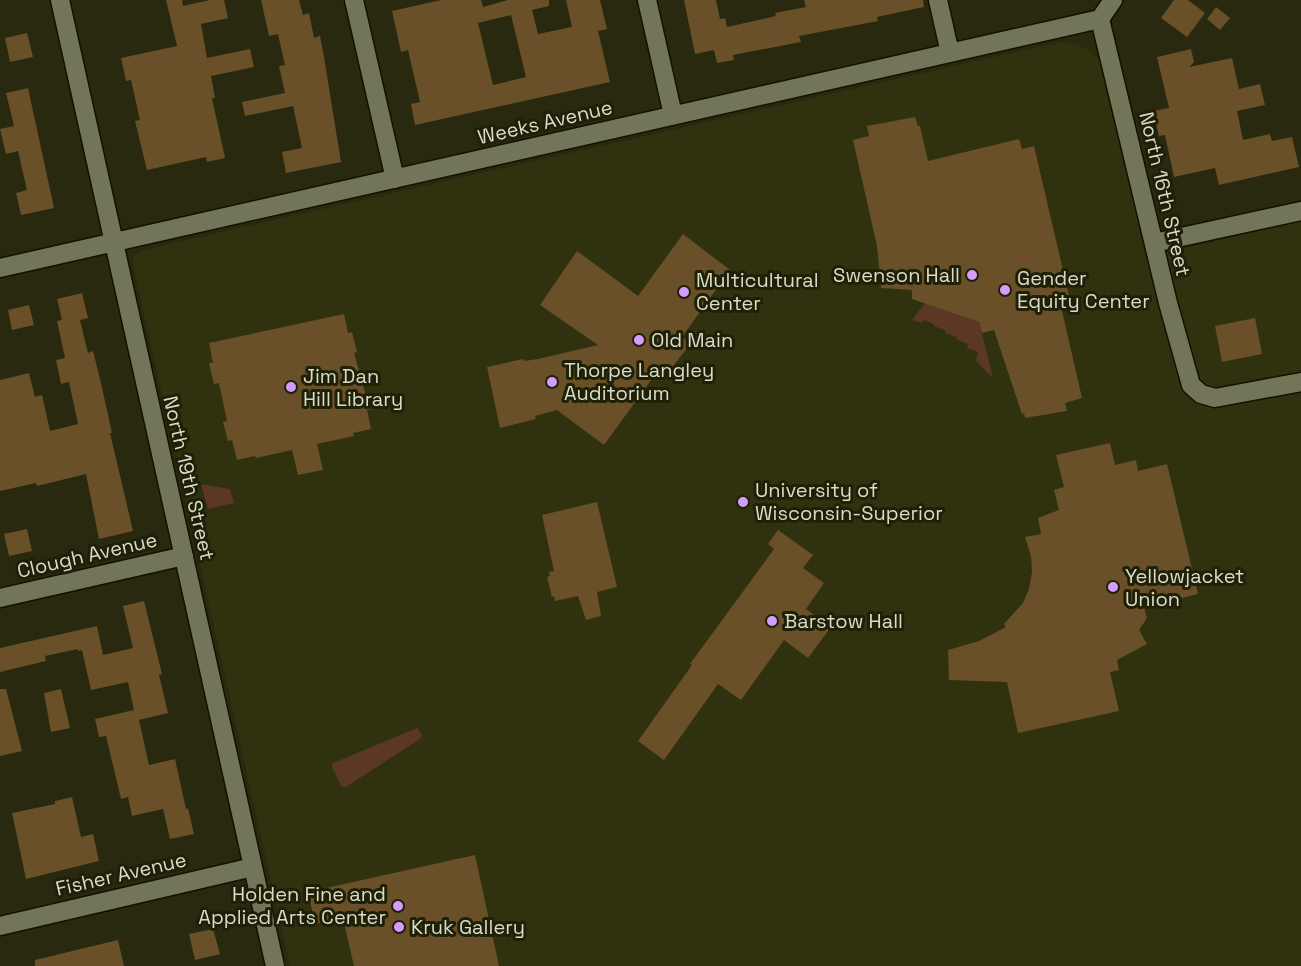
<svg xmlns="http://www.w3.org/2000/svg" width="1301" height="966" font-family="'Space Grotesk',sans-serif">
<style>
.built{fill:#30310e}
.green{fill:#5c3725}
.building{fill:#695028;fill-rule:evenodd}
.lines{fill:none;stroke-linecap:round;stroke-linejoin:round}
.minor-casing{stroke:#121200;stroke-width:21}
.minor{stroke:#737558;stroke-width:18}
.poi-dot{fill:#d29dfd;stroke:#1f2006;stroke-width:2}
.labels{text-anchor:middle;stroke-width:6;stroke-linejoin:round;paint-order:stroke}
.street-label{font-size:20px;fill:#d9dbcb;stroke:#1f2006}
.poi-label{font-size:20px;fill:#d9dbcb;stroke:#1f2006;text-anchor:start}
</style>
<rect width="100%" height="100%" fill="#29290f"/>
<path class="built" d="M1060,42L1076,44L1087,49L1098,58L1103,67L1146,257L1301,221V966H290L134,270L133,260L135,256L139,252L164,245Z"/>
<path class="green" d="M925,303L979,322L993,378L976,361L978,352L967,348L968,344L956,339L957,337L945,333V330L934,326V324L923,320L922,323L912,320Z
M201,484L230,489L234,503L208,509Z
M417,728L422,734L420,739L346,787L341,786L332,767L333,763Z"/>
<path class="building" d="M166,0H182L183,6L210,0H224L228,18L201,24L207,58L250,49L254,67L211,76L215,98H212L225,158L207,162L206,157L147,170L135,121L140,120L131,80L126,81L121,58L177,46Z
M261,0H299L303,15L309,13L314,38L320,36L324,57L341,162L286,173L282,152L302,148L293,106L245,116L242,102L285,93L279,66L285,65L278,34L269,36Z
M441,0H481L483,7L508,0H549V6L532,10L538,34L572,27L566,0H600L607,29L598,31L610,82L415,125L411,104L420,102L408,50L401,52L392,11ZM511,15L526,77L493,85L478,23Z
M684,0H716L720,19L725,18L727,27L776,16L775,13L806,7L804,0H923L924,7L877,17L878,21L799,36L801,42L733,55L734,60L717,63L714,50L695,54Z
M1174,0H1188L1205,13L1187,37L1161,18Z
M1216,7L1230,18L1220,30L1207,19Z
M27,33L33,57L10,62L5,38Z
M1191,49L1194,62L1189,67L1232,58L1239,89L1260,84L1265,105L1237,111L1243,140L1270,134L1272,141L1292,137L1299,167L1219,185L1215,168L1174,177L1165,135L1159,136L1153,111L1169,108L1157,57Z
M28,88L54,208L21,215L16,193L27,190L18,151L6,154L0,129L14,126L6,93Z
M915,117L918,126H920L928,161L1019,139L1022,149L1034,146L1070,300L1060,302L1082,398L1065,403L1067,411L1025,418L1024,413L1022,414L994,330L982,333L979,322L912,299V290L881,288L877,246L853,140L869,136L867,126Z
M683,234L730,270L682,337L690,344L662,381L654,376L604,445L557,410L535,416L536,419L500,428L487,367L523,359L524,361L538,359L598,345L540,305L577,251L638,296Z
M82,293L88,318L80,320L88,353L93,351L101,383L112,433H110L133,531L99,539L86,474L37,486L36,483L0,491V380L29,373L35,397L42,395L50,431L78,424L69,382L61,384L56,360L65,358L57,321L62,320L57,299Z
M29,305L34,325L12,330L8,310Z
M344,314L348,333L352,332L357,352L354,353L370,410H367L371,429L353,433L354,436L317,444L323,470L298,475L292,450L256,458L255,456L237,460L232,440L228,441L223,422L227,421L219,383L214,384L209,363H213L209,343Z
M1255,318L1262,354L1222,362L1215,326Z
M1110,443L1115,465L1136,460L1138,471L1167,464L1198,594L1144,607L1147,618L1139,630L1147,644L1117,660L1119,670L1110,672L1119,711L1018,733L1007,682L949,680L948,650L979,641L1006,627L1004,624L1023,603L1029,589L1032,572L1031,556L1025,537L1041,534L1038,518L1059,510L1054,490L1064,487L1056,455Z
M597,502L617,587L597,592L601,616L586,620L578,596L555,601L554,596L552,597L547,577L550,576L549,572L554,571L542,515Z
M27,529L32,551L9,556L4,534Z
M778,530L813,555L803,568L824,583L806,609L831,627L808,658L784,640L741,700L718,684L664,760L638,741L692,665L690,664L774,549L768,544Z
M144,601L162,674L159,675L168,713L139,720L149,765L175,759L186,809L188,808L194,834L170,839L163,809L132,816L128,797L121,799L106,736L99,737L95,719L134,710L128,682L91,690L82,650L78,651V649L45,656L46,661L0,672V648L97,626L103,655L133,648L123,606Z
M0,689H6L22,751L0,756Z
M61,689L70,728L51,732L44,693Z
M72,797L81,837L93,834L99,861L26,879L12,813L55,804V801Z
M475,855L499,966H354L343,918L315,924L308,892Z
M213,929L220,954L195,960L189,934Z
M118,940L124,966H35V960Z"/>
<g class="lines">
<defs>
<path id="minor" d="M60,0L275,966
M354,0L395,179
M647,0L673,115
M938,0L950,53
M1100,19L1168,303L1191,385L1201,394L1215,398L1301,382
M1100,19L1113,0
M1154,243L1301,211
M0,268L1100,19
M0,598L184,556
M0,926L253,867"/>
</defs>
<use href="#minor" class="minor-casing"/>
<use href="#minor" class="minor"/>
</g>
<g class="poi-dot">
<circle cx="972" cy="275" r="6"/>
<circle cx="1005" cy="290" r="6"/>
<circle cx="684" cy="292" r="6"/>
<circle cx="639" cy="340" r="6"/>
<circle cx="552" cy="382" r="6"/>
<circle cx="291" cy="387" r="6"/>
<circle cx="743" cy="502" r="6"/>
<circle cx="1113" cy="587" r="6"/>
<circle cx="772" cy="621" r="6"/>
<circle cx="398" cy="906" r="6"/>
<circle cx="399" cy="927" r="6"/>
</g>
<g class="labels">
<g class="street-label">
<text transform="translate(545 122) rotate(-13)" y="7">Weeks Avenue</text>
<text transform="translate(1165 194) rotate(77)" y="7">North 16th Street</text>
<text transform="translate(189 478) rotate(77)" y="7">North 19th Street</text>
<text transform="translate(87 555) rotate(-13)" y="7">Clough Avenue</text>
<text transform="translate(121 874) rotate(-13)" y="7">Fisher Avenue</text>
</g>
<g class="poi-label">
<text x="960" y="282" text-anchor="end">Swenson Hall</text>
<text x="1017" y="285">Gender<tspan x="1017" dy="23">Equity Center</tspan></text>
<text x="696" y="287">Multicultural<tspan x="696" dy="23">Center</tspan></text>
<text x="651" y="347">Old Main</text>
<text x="564" y="377">Thorpe Langley<tspan x="564" dy="23">Auditorium</tspan></text>
<text x="303" y="383">Jim Dan<tspan x="303" dy="23">Hill Library</tspan></text>
<text x="755" y="497">University of<tspan x="755" dy="23">Wisconsin-Superior</tspan></text>
<text x="1125" y="583">Yellowjacket<tspan x="1125" dy="23">Union</tspan></text>
<text x="784" y="628">Barstow Hall</text>
<text x="386" y="901" text-anchor="end">Holden Fine and<tspan x="386" dy="23">Applied Arts Center</tspan></text>
<text x="411" y="934">Kruk Gallery</text>
</g>
</g>
</svg>
